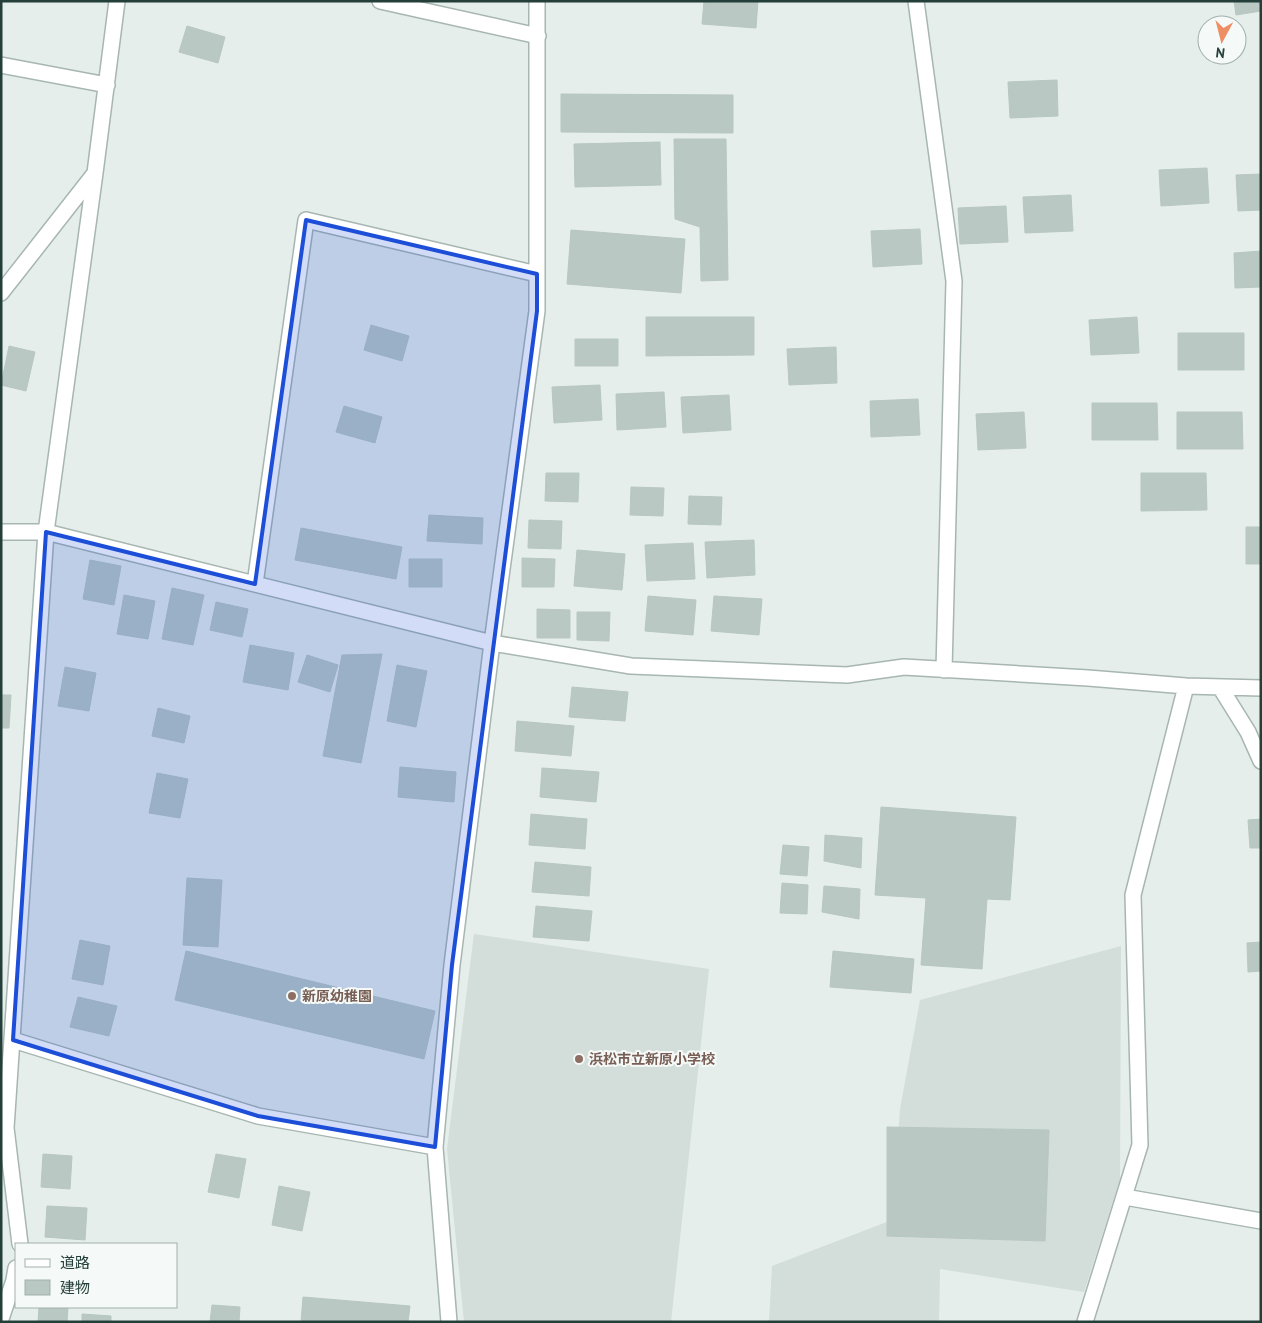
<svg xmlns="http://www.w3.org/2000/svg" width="1262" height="1323" font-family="'PT Sans','Noto Sans JP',sans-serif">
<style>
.built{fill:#d3ddd9}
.building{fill:#bac8c3;stroke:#b7c7c1}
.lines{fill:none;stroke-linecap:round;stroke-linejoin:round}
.street-casing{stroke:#a7b6b1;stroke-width:18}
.street{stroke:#fff;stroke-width:15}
.marked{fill:#1d4ed8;fill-opacity:0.2;stroke:#1d4ed8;stroke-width:4;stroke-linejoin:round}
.education-dot{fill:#8d6e63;stroke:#f5faf8;stroke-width:2}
.labels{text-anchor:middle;stroke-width:4;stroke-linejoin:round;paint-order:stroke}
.education-label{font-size:14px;font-weight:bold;fill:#785e54;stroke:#f5faf8;text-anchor:start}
</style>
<rect width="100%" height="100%" fill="#e5eeea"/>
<path class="built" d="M474,934L709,969L671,1322H464L447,1149Z
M1121,946L1120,1179L1084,1292L940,1269L939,1322H769L772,1266L892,1220L900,1109L920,1000Z"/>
<path class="building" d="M704,1H758L756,28L702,24Z
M1234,1H1261V11L1236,15Z
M187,26L225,37L218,63L179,52Z
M1057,80L1058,116L1010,118L1008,82Z
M561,94L733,95V133L561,132Z
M674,139H726L728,280L701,281L700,227L675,219Z
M660,142L661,185L575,187L574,144Z
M1207,168L1209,203L1161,206L1159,170Z
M1261,174V210L1238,211L1236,175Z
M1071,195L1073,231L1025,233L1023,197Z
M1006,206L1008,242L960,244L958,208Z
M920,229L922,264L873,267L871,231Z
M571,230L685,239L681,293L567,284Z
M1261,251V287L1235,288L1234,253Z
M646,317H754V355L646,356Z
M1137,317L1139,353L1091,355L1089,320Z
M371,325L409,336L402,361L364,350Z
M1178,333H1244V370H1178Z
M575,339H618V366H575Z
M9,346L35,352L26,391L1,385Z
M836,347L837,383L789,385L787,349Z
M600,385L602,420L554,423L552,387Z
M664,392L666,427L617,430L616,394Z
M729,395L731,430L683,433L681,397Z
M918,399L920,435L871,437L870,401Z
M1092,403H1157L1158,440H1092Z
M344,406L382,417L375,443L336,432Z
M1024,412L1026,448L978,450L976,414Z
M1177,412H1242L1243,449H1177Z
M546,473H579L578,502L545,501Z
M1141,473H1206L1207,510L1141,511Z
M631,487L664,488L663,516L630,515Z
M689,496L722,497L721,525L688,524Z
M429,515L483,518L482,544L427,541Z
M529,520L562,521L561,549L528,548Z
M1246,527H1261V564H1246Z
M301,528L402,547L396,579L295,560Z
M754,540L755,575L707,578L705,542Z
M693,543L695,579L647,581L645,545Z
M577,550L625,554L622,590L574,586Z
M522,558L555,559L554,587H522Z
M409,559H442V587H409Z
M90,560L121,566L114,605L83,599Z
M172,588L204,595L193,645L162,639Z
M124,595L155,601L148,639L117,634Z
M648,596L696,600L693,635L645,631Z
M714,596L762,599L759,635L711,631Z
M216,602L248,609L242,637L210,630Z
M537,609L570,610V638H537Z
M577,612H610L609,641L577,640Z
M250,645L294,653L288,690L243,682Z
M382,654L361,763L323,756L342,655Z
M307,655L338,665L330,692L298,682Z
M397,665L427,671L416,727L387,721Z
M65,667L96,673L89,711L58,706Z
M572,687L628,692L625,721L569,717Z
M1,695H11L9,728H1Z
M158,708L190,716L184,743L152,736Z
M517,721L574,726L571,756L515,751Z
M400,767L456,772L454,802L398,797Z
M542,768L599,772L596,802L540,797Z
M157,773L188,779L180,818L149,813Z
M881,807L1016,817L1010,900L987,899L982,969L921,965L926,898L875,895Z
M531,814L587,819L585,849L529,845Z
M1261,819V848H1250L1248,820Z
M825,835L862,838L861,868L824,861Z
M783,845L809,847L807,876L780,874Z
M535,862L591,867L589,896L532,892Z
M187,878L222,880L218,947L183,945Z
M782,883L808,885L807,914L780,913Z
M824,886L860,889L859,919L822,912Z
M536,906L592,911L589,941L533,937Z
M80,940L110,946L103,985L72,979Z
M1261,942V971L1248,972L1247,943Z
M186,951L435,1011L424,1059L175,1000Z
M833,951L914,959L911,993L830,987Z
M78,997L117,1006L109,1036L70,1027Z
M887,1127L1049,1130L1045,1241L887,1236Z
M43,1154L72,1156L70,1189L41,1187Z
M216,1154L246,1159L239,1198L208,1192Z
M279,1186L310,1192L302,1231L272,1225Z
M47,1206L87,1208L85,1240L45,1237Z
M303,1297L410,1306L408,1322H301Z
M212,1305L240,1307L239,1322H210Z
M39,1307H68L67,1322H38Z
M82,1314L111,1316V1322H82Z"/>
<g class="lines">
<defs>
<path id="street" d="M380,1L538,36
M916,1L954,281L944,670
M1,65L107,85
M1,293L95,173L117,1
M1,532H46L492,643L631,666L847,675L904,667L1088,678L1186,686L1261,688
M255,584L306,220L537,274
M1220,687L1248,732L1261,761
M13,1040L258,1116L435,1147
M1125,1197L1261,1221
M20,1244L6,1128L46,532L95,173
M1,1319L14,1280L16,1268
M449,1322L435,1147L452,965L492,643L537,311V1
M1085,1322L1140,1145L1133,895L1186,686"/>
</defs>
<use href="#street" class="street-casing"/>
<use href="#street" class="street"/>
</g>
<path class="marked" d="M306,220L537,274V311L452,965L435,1147L258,1116L13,1040L46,532L255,584Z"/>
<g class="education-dot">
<circle cx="292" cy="996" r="5"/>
<circle cx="579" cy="1059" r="5"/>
</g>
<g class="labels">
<g class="education-label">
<text x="302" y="1001">新原幼稚園</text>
<text x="589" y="1064">浜松市立新原小学校</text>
</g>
</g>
<rect width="1262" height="1323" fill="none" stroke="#243f39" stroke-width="5"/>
<rect x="15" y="1243" width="162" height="65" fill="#f5faf8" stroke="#a1afac"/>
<rect x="25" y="1259" width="25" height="8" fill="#ffffff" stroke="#a1afac"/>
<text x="60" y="1268" font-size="15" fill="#243f39">道路</text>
<rect x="25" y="1280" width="25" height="15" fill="#bac8c3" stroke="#a1afac"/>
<text x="60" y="1293" font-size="15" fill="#243f39">建物</text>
<g transform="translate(1222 40) rotate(187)"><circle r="24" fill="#f5faf8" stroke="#a1afac"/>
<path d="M0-4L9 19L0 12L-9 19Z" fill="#ed8e64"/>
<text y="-8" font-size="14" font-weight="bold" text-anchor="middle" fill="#243f39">N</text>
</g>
</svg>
